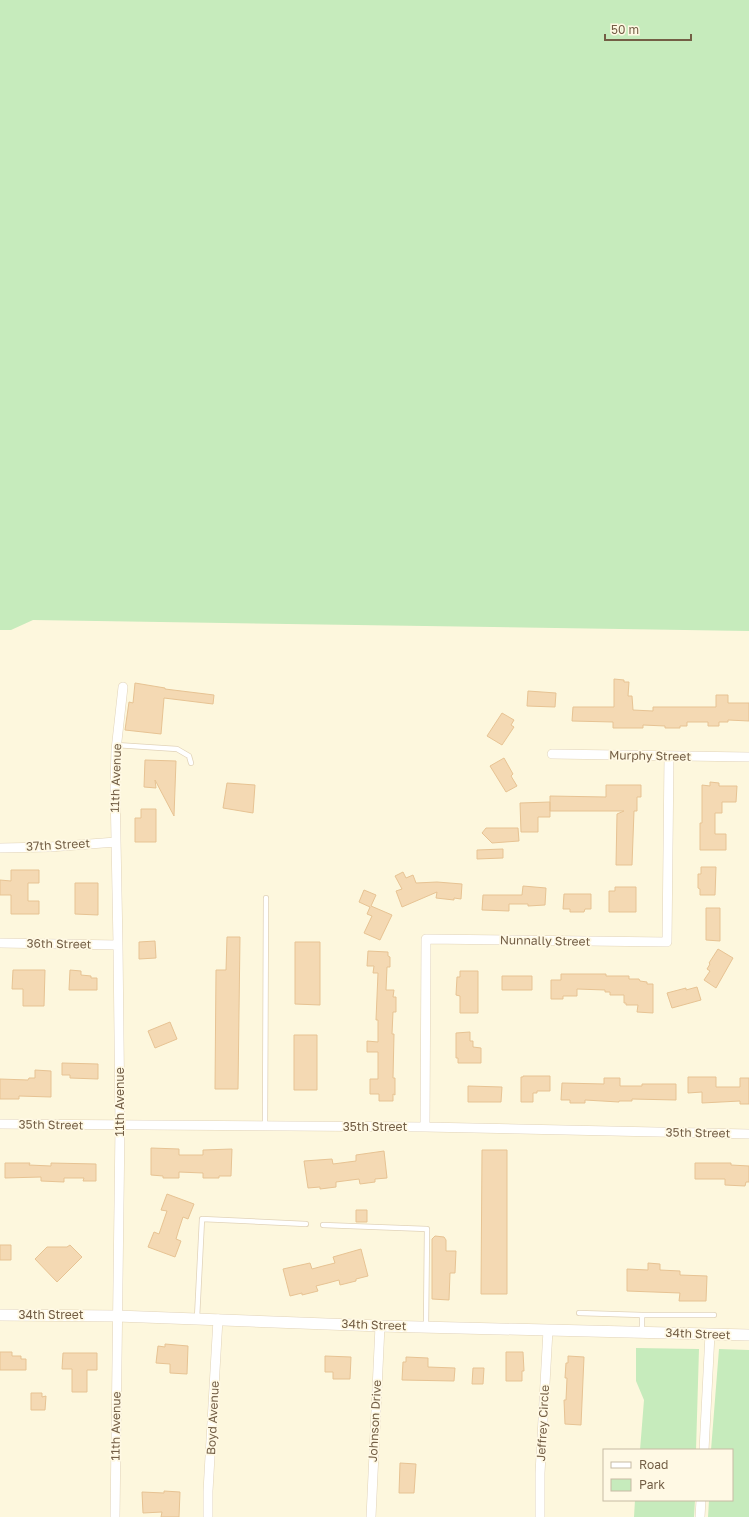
<svg xmlns="http://www.w3.org/2000/svg" width="749" height="1517" font-family="'Golos Text',sans-serif">
<style>
.green{fill:#c6ebbc}
.building{fill:#f4d9b3;stroke:#e7c393}
.lines{fill:none;stroke-linecap:round;stroke-linejoin:round}
.service-casing{stroke:#e1d3b9;stroke-width:6}
.minor-casing{stroke:#e1d3b9;stroke-width:10}
.tertiary-casing{stroke:#e1d3b9;stroke-width:12}
.service{stroke:#fff;stroke-width:4.5}
.minor{stroke:#fff;stroke-width:9}
.tertiary{stroke:#fff;stroke-width:11}
.labels{text-anchor:middle;stroke-width:3.5;stroke-linejoin:round;paint-order:stroke}
.street-label{font-size:12px;fill:#735e45;stroke:#fff9e4}
</style>
<rect width="100%" height="100%" fill="#fdf7dd"/>
<path class="green" d="M0,0H749V631L33,620L11,630H0Z
M636,1348L699,1349L696,1450H640L644,1400L636,1381Z
M719,1349L749,1350V1517H708L709,1500H732V1450H711Z
M635,1500H695L694,1517H634Z"/>
<path class="building" d="M614,679L624,680V682H629L628,696H632L633,710L653,711V707H716V695H728V703H749V721L728,720V722H719V726H708V722H687V726H680V728H665V726L643,725V728H613V722L572,721L573,707H614Z
M135,683L165,688V689L214,695L213,704L164,698L161,734L125,730L129,702L133,703Z
M528,691L556,693L555,707L527,706Z
M502,713L514,720L511,725L514,727L502,745L487,736Z
M504,758L513,774L511,776L517,786L506,792L490,766Z
M145,760L176,761L174,816L155,780L156,788L144,787Z
M710,782L719,783V786H737L736,802H722V813H715V834H726V850H700V823H702V785L710,786Z
M227,783L255,785L253,813L223,808Z
M606,785H641V797H637V811H634L632,865H616L617,814L624,811H550V796L606,797Z
M550,802V817H538V832H521L520,803Z
M141,809H156V842H135V818H141Z
M486,828H518L519,841L492,843L482,833Z
M503,849V858L477,859V850Z
M701,867H716L715,895H700V889L698,888V874H701Z
M11,870H39V883H28V901H39V914H11V895H0V880L11,881Z
M403,872L406,878L413,875L416,883L437,882L462,884L461,899L454,898V900L436,898L437,892L402,907L396,891L402,889L395,876Z
M75,883H98V915L75,914Z
M523,886L546,888L545,905L528,906V904H509V911L482,910L483,895H522Z
M615,887H636V912H609V891H615Z
M364,890L376,895L371,906L392,915L380,940L364,933L372,916L367,914L370,907L359,902Z
M564,894H591V909H585L584,912H570V909H563Z
M706,908H720V941L706,940Z
M227,937H240L238,1089H215L216,970H226Z
M155,941L156,958L139,959V942Z
M295,942H320V1005L295,1004Z
M718,949L733,958L716,988L704,980L710,971L707,969L710,964L709,963Z
M368,951L388,952V956L390,957V967H387L386,990H394L393,997H396V1012H393L392,1034H394L393,1078H395V1095L393,1094V1101H379V1094H370V1079H378V1052H367V1041L378,1042V1020H376L378,973H373L374,966H367Z
M13,970H45L44,1006H23V989H12Z
M70,970L81,971V975L91,976V978H97V990H69Z
M460,971H478V1013H460V996L456,995L457,977H460Z
M561,974H606V976H629V979H639L640,981L647,982V984H653V1013L637,1012L638,1005H626V1003H624V995H610V992H605V990L577,989V996H563V999H551V980H561Z
M502,976H532V990H502Z
M697,987L701,1000L672,1008L667,993L686,988V990Z
M170,1022L177,1039L155,1048L148,1031Z
M470,1032V1041H473V1047L481,1048V1063H458V1058H456V1033Z
M294,1035H317V1090H294Z
M62,1063L98,1064V1079L70,1078V1075H62Z
M35,1070L51,1071V1097L19,1096V1099H0V1079L28,1080L29,1078H35Z
M523,1076H550V1091H537V1093H533V1102H521V1077H523Z
M688,1077H716V1087H740V1078H749V1104H740V1101L702,1103V1092L688,1093Z
M604,1078H620V1086H642V1084H676V1100L632,1099V1101H619V1102L585,1100V1103H570V1100H561L562,1083L604,1084Z
M468,1086L502,1087L501,1102H468Z
M151,1148L179,1149V1155H203V1150L232,1149L231,1176H219V1178H203V1173L179,1172V1178H163V1176L151,1175Z
M482,1150H507V1294H481Z
M384,1151L387,1178L375,1179V1182L360,1184L359,1179L336,1182V1187L320,1189V1187L308,1188L304,1161L332,1159L333,1164L356,1161V1155Z
M5,1163H30L29,1165L51,1166V1163L96,1164V1181H83L84,1178H64V1182L41,1181V1177L5,1178Z
M695,1163H731V1165L749,1166V1182H746L745,1186L725,1185V1179H695Z
M167,1194L194,1204L188,1219L183,1217L179,1229L176,1239L181,1241L175,1257L148,1247L154,1232L159,1234L167,1211L161,1210Z
M356,1210H367V1222H356Z
M435,1236L444,1237L446,1240V1251H456L455,1273H450L449,1300L432,1299V1239Z
M0,1245H11V1260H0Z
M70,1245L82,1257L57,1282L35,1259L47,1247H67Z
M361,1249L368,1276L356,1279V1281L340,1285L339,1280L328,1283L316,1286L318,1291L302,1295V1293L290,1296L283,1269L310,1263L312,1269L323,1266L335,1263L333,1257Z
M648,1263L660,1264V1270L680,1271V1275L707,1276L706,1301H679L680,1293L627,1291V1269L648,1270Z
M165,1344L188,1346L187,1374L170,1373V1364L156,1363L158,1346L165,1347Z
M0,1352H12V1356H21V1359H26V1370H0Z
M506,1352H523L524,1371H522V1381H506Z
M63,1353H97V1370H87V1392H72V1369H62Z
M325,1356L351,1357L350,1379H333V1372H325Z
M568,1356L584,1357L581,1425L565,1424L564,1400H566L567,1378H565L566,1363H568Z
M406,1357L428,1358V1367L455,1368L454,1381L402,1380L403,1362H406Z
M473,1368H484L483,1384H472Z
M31,1393H42V1397L46,1396L45,1410H31Z
M400,1463L416,1464L414,1493H399Z
M164,1491L180,1492L179,1517H161L162,1512L143,1513L142,1492L164,1493Z"/>
<g class="lines">
<defs>
<path id="service" d="M116,745L177,749L189,756L191,763
M265,1127L266,898
M323,1225L427,1229L426,1327
M579,1313L642,1315V1332
M642,1315H714
M197,1318L202,1219L306,1224"/>
<path id="minor" d="M552,754L749,757
M0,848L50,847L116,842
M0,943L118,945
M0,1124L425,1127L749,1134
M425,1127L426,939L667,942L669,756
M704,1450L710,1334
M115,1517L120,1126L118,945L115,787L116,750L123,687
M208,1517V1491L218,1319
M371,1517L380,1326
M540,1517V1473L548,1330
M700,1517L701,1500"/>
<path id="tertiary" d="M0,1315L117,1316L380,1326L749,1335"/>
</defs>
<use href="#service" class="service-casing"/>
<use href="#minor" class="minor-casing"/>
<use href="#tertiary" class="tertiary-casing"/>
<use href="#service" class="service"/>
<use href="#minor" class="minor"/>
<use href="#tertiary" class="tertiary"/>
</g>
<g class="labels">
<g class="street-label">
<text transform="translate(650 756) rotate(1)" y="4">Murphy Street</text>
<text transform="translate(116 778) rotate(-88)" y="4">11th Avenue</text>
<text transform="translate(58 845) rotate(-3)" y="4">37th Street</text>
<text transform="translate(545 941) rotate(1)" y="4">Nunnally Street</text>
<text transform="translate(59 944) rotate(1)" y="4">36th Street</text>
<text transform="translate(120 1102) rotate(-90)" y="4">11th Avenue</text>
<text transform="translate(51 1125) rotate(1)" y="4">35th Street</text>
<text x="375" y="1131">35th Street</text>
<text transform="translate(698 1133) rotate(1)" y="4">35th Street</text>
<text x="51" y="1319">34th Street</text>
<text transform="translate(374 1325) rotate(2)" y="4">34th Street</text>
<text transform="translate(698 1334) rotate(2)" y="4">34th Street</text>
<text transform="translate(213 1418) rotate(-87)" y="4">Boyd Avenue</text>
<text transform="translate(375 1421) rotate(-87)" y="4">Johnson Drive</text>
<text transform="translate(543 1423) rotate(-87)" y="4">Jeffrey Circle</text>
<text transform="translate(116 1426) rotate(-89)" y="4">11th Avenue</text>
</g>
</g>
<rect x="603" y="1449" width="130" height="52" fill="#fff9e4" stroke="#c7bba4"/>
<rect x="611" y="1462" width="20" height="6" fill="#ffffff" stroke="#c7bba4"/>
<text x="639" y="1469" font-size="12" fill="#735e45">Road</text>
<rect x="611" y="1479" width="20" height="12" fill="#c6ebbc" stroke="#c7bba4"/>
<text x="639" y="1489" font-size="12" fill="#735e45">Park</text>
<path d="M605 34v6h86v-6" fill="none" stroke="#735e45" stroke-width="2"/>
<text x="611" y="34" font-size="12" fill="#735e45" stroke="#fff9e4" stroke-width="3" paint-order="stroke">50 m</text>
</svg>
